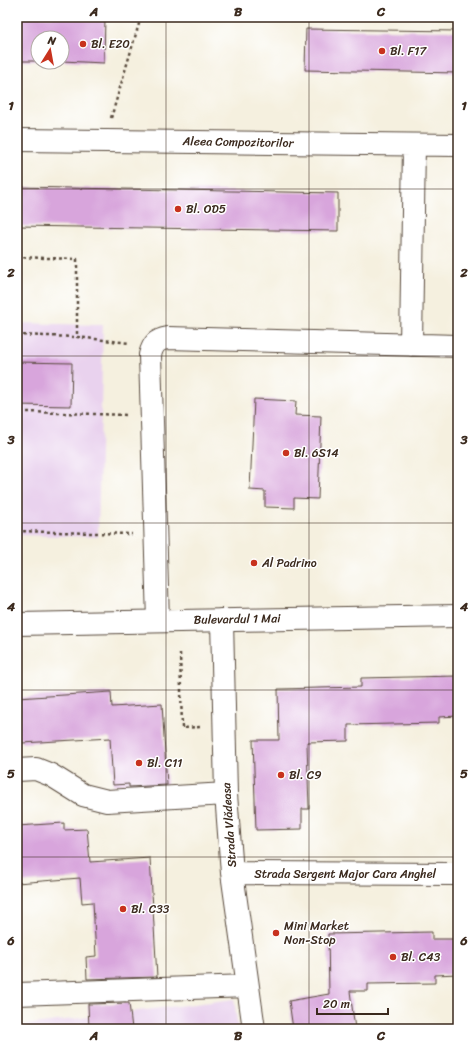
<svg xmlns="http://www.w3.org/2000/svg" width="475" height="1046" font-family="Sriracha,sans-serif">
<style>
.built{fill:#e9d2ee}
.building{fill:#d8a5dc}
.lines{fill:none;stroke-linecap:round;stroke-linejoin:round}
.minor-casing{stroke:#57483b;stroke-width:24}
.major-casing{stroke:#57483b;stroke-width:24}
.path{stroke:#57483b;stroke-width:2.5;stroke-dasharray:3 3;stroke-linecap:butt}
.minor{stroke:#fff;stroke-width:22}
.major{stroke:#fff;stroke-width:22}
.grid{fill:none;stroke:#3b2a1e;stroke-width:1;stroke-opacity:0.55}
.poi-dot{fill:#c8321e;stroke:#fff;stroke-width:1.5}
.labels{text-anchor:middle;stroke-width:3;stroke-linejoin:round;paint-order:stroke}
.poi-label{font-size:12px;fill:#3b2a1e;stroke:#fff;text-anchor:start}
.street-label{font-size:12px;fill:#3b2a1e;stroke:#fff}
.neatline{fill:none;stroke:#3b2a1e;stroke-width:1.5}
.grid-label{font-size:13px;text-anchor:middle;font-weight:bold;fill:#3b2a1e}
</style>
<rect width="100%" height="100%" fill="#fff"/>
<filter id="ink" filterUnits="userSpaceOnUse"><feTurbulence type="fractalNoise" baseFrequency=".025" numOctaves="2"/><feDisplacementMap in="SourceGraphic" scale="8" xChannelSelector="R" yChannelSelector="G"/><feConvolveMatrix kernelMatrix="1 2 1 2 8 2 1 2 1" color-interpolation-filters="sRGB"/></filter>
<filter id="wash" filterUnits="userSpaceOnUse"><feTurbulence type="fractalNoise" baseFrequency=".012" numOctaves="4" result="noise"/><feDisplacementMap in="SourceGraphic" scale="16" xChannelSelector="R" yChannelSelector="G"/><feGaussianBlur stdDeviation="0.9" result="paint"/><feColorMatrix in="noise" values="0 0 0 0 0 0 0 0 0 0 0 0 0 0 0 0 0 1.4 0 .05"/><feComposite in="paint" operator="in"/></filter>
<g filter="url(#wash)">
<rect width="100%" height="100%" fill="#f5f0df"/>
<path class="built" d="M17,323L103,325L98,537L17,535Z
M234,999L238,1029H17V1026Z"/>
<g id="blocks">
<path class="building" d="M17,17H105L104,63L62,61V38H38V61H17Z
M306,29L458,31V73L305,70Z
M17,187L338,193V231L17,226Z
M17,362L72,363L71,406L17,405Z
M254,399L296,401L295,415L321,416L318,499L294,498V508L265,507V491L250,490Z
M458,676V716L439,717V723L348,725V741L307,742L309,809H302V829L256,830L253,740H279L278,689L361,687V678Z
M111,692L112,707L162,704L167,785L129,787V784L113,785L110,738L22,743L21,738L17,739V698Z
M64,823V830L87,829L90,862L150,858L157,977L87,979L86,957L96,956L93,902L82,903L80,878L17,883V826Z
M432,932V939H458V974L435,975V983L368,984V991H350L355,1029H293L289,1001L329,994L328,934Z
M129,1003L132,1029H89L88,1004Z"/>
</g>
</g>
<g filter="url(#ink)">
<use href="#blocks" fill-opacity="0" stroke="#57483b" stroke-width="1"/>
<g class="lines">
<defs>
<path id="minor" d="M17,140L458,145
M411,345L414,145
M222,620L226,794L232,873L254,1029
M158,621L150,355C153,344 156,340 168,338L458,346
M17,770L36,769L51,775L83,795L107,801L226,794
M232,873L458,874
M17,994L248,986"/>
<path id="major" d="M17,624L458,616"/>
</defs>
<use href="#minor" class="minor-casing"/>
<use href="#major" class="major-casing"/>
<path class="path" d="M111,118L141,17
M17,257L77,259V337L130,343
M17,335L77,337
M27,412L128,415
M17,531L132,534
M180,653L182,728L201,727"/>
<use href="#minor" class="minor"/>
<use href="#major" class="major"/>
</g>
</g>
<path class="grid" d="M166,17V1029M309,17V1029M17,189H458M17,356H458M17,523H458M17,690H458M17,857H458"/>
<g class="poi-dot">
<circle cx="83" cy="44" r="4"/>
<circle cx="382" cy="51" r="4"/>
<circle cx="178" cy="209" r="4"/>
<circle cx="286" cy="453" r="4"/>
<circle cx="254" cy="563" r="4"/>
<circle cx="139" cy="763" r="4"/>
<circle cx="281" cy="775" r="4"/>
<circle cx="123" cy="909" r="4"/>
<circle cx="276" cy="933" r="4"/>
<circle cx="393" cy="957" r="4"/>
</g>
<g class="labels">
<g class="poi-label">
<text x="91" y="48">Bl. E20</text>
<text x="390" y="55">Bl. F17</text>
<text x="186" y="213">Bl. OD5</text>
<text x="294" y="457">Bl. 6S14</text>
<text x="262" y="567">Al Padrino</text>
<text x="147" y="767">Bl. C11</text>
<text x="289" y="779">Bl. C9</text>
<text x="131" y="913">Bl. C33</text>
<text x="284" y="930">Mini Market<tspan x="284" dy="14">Non-Stop</tspan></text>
<text x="401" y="961">Bl. C43</text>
</g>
<g class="street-label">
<text transform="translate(238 142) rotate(1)" y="4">Aleea Compozitorilor</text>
<text transform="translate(237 619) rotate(-1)" y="4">Bulevardul 1 Mai</text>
<text transform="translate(229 825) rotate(-94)" y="4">Strada Vlădeasa</text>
<text x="345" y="878">Strada Sergent Major Cara Anghel</text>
</g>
</g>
<rect width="475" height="1046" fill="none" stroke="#fff" stroke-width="44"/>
<g transform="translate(50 50) rotate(11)"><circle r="19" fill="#ffffff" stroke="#b1aaa5"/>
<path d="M0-3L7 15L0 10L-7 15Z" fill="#c8321e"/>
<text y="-6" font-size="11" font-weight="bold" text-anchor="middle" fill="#3b2a1e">N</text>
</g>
<path d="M317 1008v6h71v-6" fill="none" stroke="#3b2a1e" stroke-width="2"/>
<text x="323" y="1008" font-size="12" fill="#3b2a1e" stroke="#ffffff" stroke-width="3" paint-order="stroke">20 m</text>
<rect x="22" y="22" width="431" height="1002" class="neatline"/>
<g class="grid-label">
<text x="94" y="16">A</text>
<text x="238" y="16">B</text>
<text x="381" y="16">C</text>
<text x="11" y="110">1</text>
<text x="464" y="110">1</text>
<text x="11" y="277">2</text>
<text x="464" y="277">2</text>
<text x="11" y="444">3</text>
<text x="464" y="444">3</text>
<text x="11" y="611">4</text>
<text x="464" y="611">4</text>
<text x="11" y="778">5</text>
<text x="464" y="778">5</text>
<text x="11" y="945">6</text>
<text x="464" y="945">6</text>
<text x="94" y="1040">A</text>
<text x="238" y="1040">B</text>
<text x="381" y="1040">C</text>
</g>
</svg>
